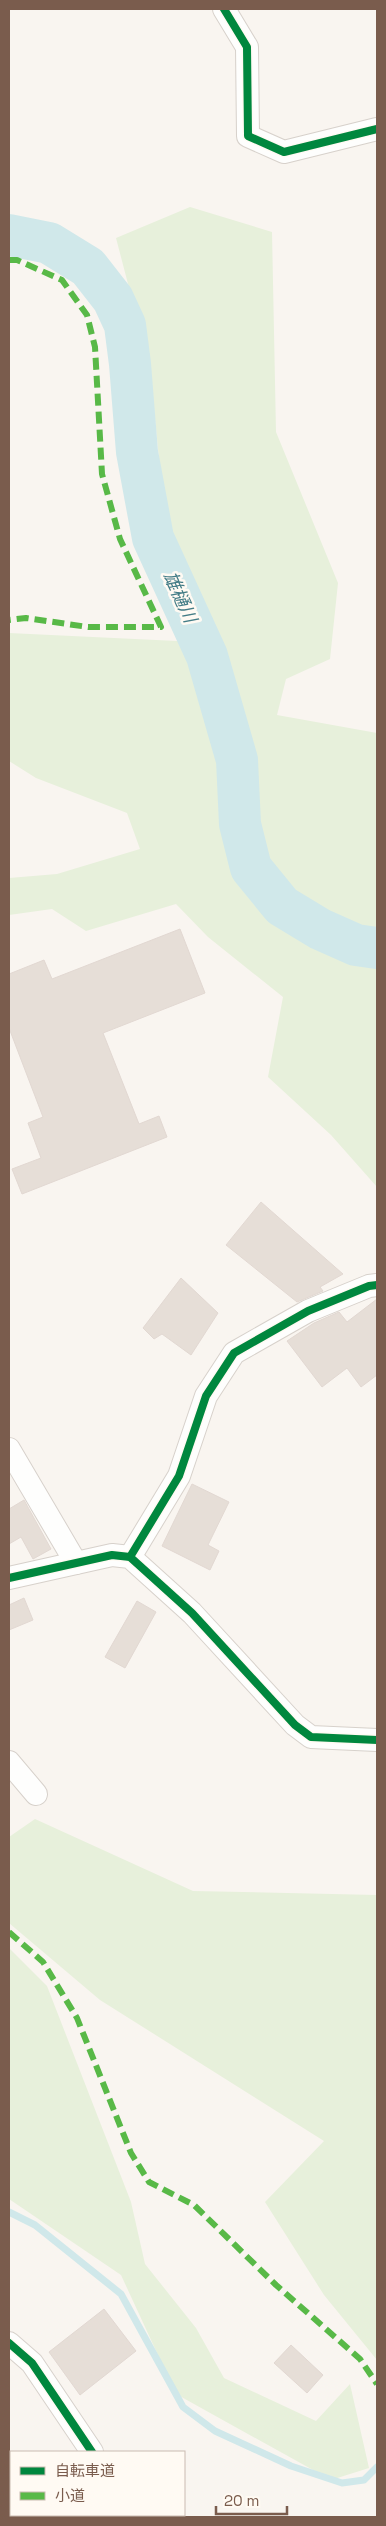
<svg xmlns="http://www.w3.org/2000/svg" width="386" height="2526" font-family="'Space Grotesk','Noto Sans JP',sans-serif">
	<rect width="100%" height="100%" fill="#f9f5f0"/>
	<!-- green -->
	<g fill="#e7f0db">
		<path d="M 190,207 L 272,232 L 276,432 L 338,583 L 330,659 L 286,679 L 277,715 L 377,733 L 377,1187 L 331,1135 L 268,1077 L 283,997 L 208,937 L 176,904 L 86,931 L 52,909 L 9,915 L 9,878 L 57,874 L 140,849 L 127,813 L 36,778 L 9,761 L 9,633 L 177,641 L 150,368 L 116,238 Z"/>
		<path d="M 35,1819 L 193,1891 L 377,1895 L 377,2360 L 324,2295 L 265,2202 L 324,2141 L 100,2000 L 9,1923 L 9,1837 Z"/>
		<path d="M 9,1948 L 47,1986 L 131,2202 L 145,2264 L 196,2328 L 224,2378 L 316,2421 L 350,2384 L 369,2468 L 331,2480 L 176,2394 L 121,2275 L 9,2199 Z"/>
	</g>
	<g fill="none" stroke-linecap="round" stroke-linejoin="round">
		<!-- stream -->
		<path stroke="#d0e8ea" stroke-width="7" d="M 9,2212 L 35,2225 L 121,2294 L 183,2407 L 215,2431 L 291,2466 L 342,2483 L 364,2480 L 377,2467"/>
		<!-- river -->
		<path stroke="#d0e8ea" stroke-width="42" d="M 9,235 L 49,243 L 88,267 L 113,299 L 125,325 L 130,364 L 137,452 L 153,538 L 207,656 L 237,760 L 240,824 L 251,868 L 282,906 L 320,929 L 356,945 L 377,948"/>
	</g>
	<!-- building -->
	<g fill="#e6ded7" stroke="#e2d8d2">
		<path d="M 180,929 L 205,993 L 103,1033 L 139,1124 L 159,1116 L 167,1137 L 22,1194 L 12,1169 L 41,1158 L 28,1123 L 43,1117 L 9,1028 L 9,974 L 44,960 L 52,979 Z"/>
		<path d="M 261,1202 L 343,1274 L 320,1287 L 323,1291 L 297,1302 L 226,1245 Z"/>
		<path d="M 181,1278 L 218,1313 L 191,1355 L 162,1334 L 154,1339 L 143,1328 Z"/>
		<path d="M 377,1299 L 377,1375 L 361,1387 L 347,1368 L 322,1387 L 287,1341 L 314,1323 L 339,1312 L 347,1322 Z"/>
		<path d="M 192,1484 L 229,1502 L 208,1545 L 219,1551 L 210,1570 L 162,1546 Z"/>
		<path d="M 24,1500 L 51,1549 L 33,1559 L 21,1537 L 9,1544 L 9,1509 Z"/>
		<path d="M 24,1598 L 33,1620 L 9,1630 L 9,1605 Z"/>
		<path d="M 137,1601 L 156,1612 L 125,1668 L 105,1657 Z"/>
		<path d="M 104,2309 L 136,2351 L 80,2395 L 49,2352 Z"/>
		<path d="M 291,2345 L 323,2375 L 307,2393 L 274,2363 Z"/>
	</g>
	<g fill="none" stroke-linecap="round" stroke-linejoin="round">
		<!-- street casing -->
		<g stroke="#d7d1cb" stroke-width="24">
			<g id="street">
				<path d="M 224,9 L 247,47 L 248,136 L 284,152 L 377,129"/>
				<path d="M 9,1449 L 76,1563"/>
				<path d="M 130,1557 L 179,1476 L 206,1396 L 234,1353 L 308,1311 L 369,1286 L 377,1285"/>
				<path d="M 9,1578 L 112,1555 L 130,1557 L 192,1613 L 295,1725 L 311,1737 L 377,1740"/>
				<path d="M 9,1762 L 36,1794"/>
				<path d="M 9,2343 L 32,2363 L 92,2452"/>
				<path d="M 139,2515 L 141,2517"/>
			</g>
		</g>
		<!-- street -->
		<use href="#street" stroke="#fefefd" stroke-width="22"/>
		<!-- quiet -->
		<g stroke="#58b947" stroke-width="6" stroke-dasharray="12 6" stroke-linecap="butt">
			<path d="M 9,260 L 17,260 L 62,280 L 87,315 L 95,347 L 102,474 L 120,539 L 161,627 L 88,627 L 26,618 L 9,620"/>
			<path d="M 9,1932 L 43,1962 L 77,2018 L 131,2153 L 149,2182 L 194,2205 L 276,2285 L 360,2359 L 377,2384"/>
		</g>
		<!-- cycleway casing -->
		<g stroke="#fffaf3" stroke-width="11">
			<g id="cycleway">
				<path d="M 224,9 L 247,47 L 248,136 L 284,152 L 377,129"/>
				<path d="M 130,1557 L 179,1476 L 206,1396 L 234,1353 L 308,1311 L 369,1286 L 377,1285"/>
				<path d="M 9,1578 L 112,1555 L 130,1557 L 192,1613 L 295,1725 L 311,1737 L 377,1740"/>
				<path d="M 9,2343 L 32,2363 L 92,2452"/>
			</g>
		</g>
		<!-- cycleway -->
		<use href="#cycleway" stroke="#00873e" stroke-width="8"/>
	</g>
	<g text-anchor="middle" stroke-width="5" stroke-linejoin="round" paint-order="stroke">
		<!-- water labels -->
		<g font-size="18" font-style="italic" fill="#437c86" stroke="#fffaf3">
			<text transform="translate(180 597) rotate(65)" y="6">雄樋川</text>
		</g>
	</g>
	<!-- border -->
	<rect width="386" height="2526" fill="none" stroke="#7a5c4d" stroke-width="20"/>
	<!-- legend -->
	<rect x="10" y="2451" width="175" height="65" fill="#fffaf3" stroke="#cabbb1"/>
	<rect x="20" y="2467" width="25" height="8" fill="#00873e" stroke="#cabbb1"/>
	<text x="55" y="2476" font-size="15" fill="#7a5c4d">自転車道</text>
	<rect x="20" y="2492" width="25" height="8" fill="#58b947" stroke="#cabbb1"/>
	<text x="55" y="2501" font-size="15" fill="#7a5c4d">小道</text>
	<!-- scale -->
	<path d="M216 2506v8h71v-8" fill="none" stroke="#7a5c4d" stroke-width="2.5"/>
	<text x="224" y="2506" font-size="15" fill="#7a5c4d" stroke="#fffaf3" stroke-width="4" paint-order="stroke">20 m</text>
</svg>
